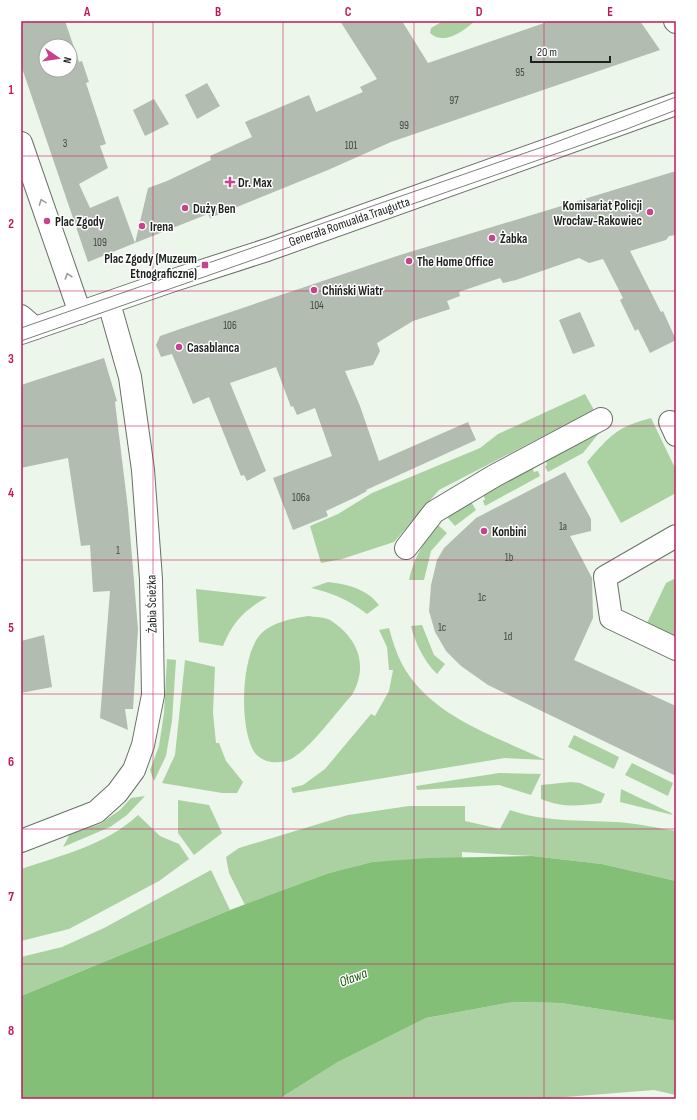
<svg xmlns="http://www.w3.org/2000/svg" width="697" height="1120" font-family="'Sofia Sans Condensed',sans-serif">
	<rect width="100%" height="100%" fill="#ecf6ea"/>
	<!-- green -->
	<g fill="#abd1a3">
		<path d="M 443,21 L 473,21 L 474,22 C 463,31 444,46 430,33 L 431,28 Z"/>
		<path d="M 585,394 L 594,410 L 439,490 L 394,542 L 342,559 L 321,563 L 310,526 L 338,514 L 372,493 L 480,448 L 498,434 Z"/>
		<path d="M 651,418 L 676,470 L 676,493 L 621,523 L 587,462 C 610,436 616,427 651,418 Z"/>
		<path d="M 597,430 L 599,433 L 583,453 L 548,472 L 545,467 L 547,464 L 545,459 Z"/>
		<path d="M 532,467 L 534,472 L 538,471 L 540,476 L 485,506 L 483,501 L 485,499 L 482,493 Z"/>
		<path d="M 470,500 L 476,510 L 455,526 L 446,516 Z"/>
		<path d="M 437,524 L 447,533 L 431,551 L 424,580 L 409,580 C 414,557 424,542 437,524 Z"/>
		<path d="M 676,578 L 676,637 L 647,623 L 666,583 Z"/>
		<path d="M 328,582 C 347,584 367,589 379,605 L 367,614 C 347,599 335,594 311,588 Z"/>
		<path d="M 196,589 L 267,597 C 245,610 233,621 223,646 L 199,642 Z"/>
		<path d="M 308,616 C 315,617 324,617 330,620 C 358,638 369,665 352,695 C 336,712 308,752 289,760 C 276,765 258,762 252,748 C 240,723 241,659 259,636 C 269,623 293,618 308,616 Z"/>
		<path d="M 422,625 L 434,655 L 445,664 L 437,674 C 424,661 415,643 411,626 Z"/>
		<path d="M 389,628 C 393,643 398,658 406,671 C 437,719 496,736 545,760 L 505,758 L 293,793 L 291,788 L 303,785 L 325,769 L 371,714 L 375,716 L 389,691 L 393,670 L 389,670 L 387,647 L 379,630 Z"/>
		<path d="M 167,659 L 176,660 L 172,721 L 166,756 L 154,781 L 150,770 L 159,746 L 164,713 Z"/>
		<path d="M 185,660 L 215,667 L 213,713 L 216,743 L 219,743 L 226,761 L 243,782 L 237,793 L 222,793 L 162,783 L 175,755 Z"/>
		<path d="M 574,735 L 619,757 L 614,769 L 568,747 Z"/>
		<path d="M 632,763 L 673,783 L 668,796 L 625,775 Z"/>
		<path d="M 499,773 L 541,774 L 531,795 L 499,785 L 417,790 L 416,786 Z"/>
		<path d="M 571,782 L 580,783 L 605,794 L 601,803 C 578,806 563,808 541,799 L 541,785 Z"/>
		<path d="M 621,789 L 671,813 L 673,815 L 620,802 Z"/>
		<path d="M 145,796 L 127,815 L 110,827 L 63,847 L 70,834 L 100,824 L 120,810 L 131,798 Z"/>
		<path d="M 178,800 L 209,805 L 222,833 L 194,855 L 178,833 Z"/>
		<path d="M 409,806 L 465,806 L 465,821 L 500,829 L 510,810 C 544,822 580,820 616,822 C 636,823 656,828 676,831 L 676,881 L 602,864 L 532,856 L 462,852 L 462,858 L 372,862 L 329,873 L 245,905 L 229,873 L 226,857 L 239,848 L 348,815 Z"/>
		<path d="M 138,815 L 160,836 L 179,844 L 189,859 L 159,881 L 69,929 L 21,941 L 21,869 C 62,855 106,845 138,815 Z"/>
		<path d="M 211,870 L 230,910 L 21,996 L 21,957 L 62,947 L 104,928 Z"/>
		<path d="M 513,1002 L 561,1003 L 676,1021 L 676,1095 L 654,1090 L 541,1099 L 279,1099 L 338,1062 L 426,1018 Z"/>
	</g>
	<!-- water -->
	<path fill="#83bf76" d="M 532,856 L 602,864 L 676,881 L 676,1021 L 561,1003 L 513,1002 L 426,1018 L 338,1062 L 279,1099 L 21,1099 L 21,996 L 230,910 L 329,873 L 372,862 L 429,858 Z"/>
	<!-- building -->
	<g fill="#b3bcb1" fill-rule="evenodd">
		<path d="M 21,21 L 65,21 L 79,62 L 82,61 L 89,82 L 86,83 L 106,144 L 100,146 L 108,168 L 79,184 L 90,208 L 118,196 L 135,243 L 88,262 L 23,71 L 21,62 ZM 46,46 L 70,46 L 70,70 L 46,70 Z"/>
		<path d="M 340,21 L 402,21 L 428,63 L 550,21 L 640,21 L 660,50 L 391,142 L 328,170 L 210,218 L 208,214 L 135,243 L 148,188 L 167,181 L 211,160 L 210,156 L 252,137 L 245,122 L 309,95 L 316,112 L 363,92 L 360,87 L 377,79 Z"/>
		<path d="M 207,83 L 220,106 L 197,119 L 185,95 Z"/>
		<path d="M 154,99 L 169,124 L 145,136 L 133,110 Z"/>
		<path d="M 676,171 L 676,235 L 669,236 L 666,240 L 630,251 L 661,312 L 663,311 L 676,340 L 650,353 L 638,329 L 635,331 L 620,300 L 623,298 L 603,259 L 589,263 L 579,258 L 516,280 L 503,283 L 500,278 L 459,292 L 460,296 L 447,301 L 450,309 L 413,321 L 377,343 L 380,351 L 373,365 L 345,371 L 360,406 L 379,461 L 468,422 L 476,440 L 366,490 L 367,491 L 356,497 L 326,511 L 328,516 L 293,530 L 273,478 L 332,456 L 315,408 L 297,415 L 293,406 L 291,407 L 276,367 L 230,383 L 266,471 L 247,481 L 244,475 L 241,476 L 209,397 L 193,404 L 172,354 L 161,357 L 156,345 L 160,336 L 183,328 L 400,255 Z"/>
		<path d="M 580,312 L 595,346 L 573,354 L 559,320 Z"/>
		<path d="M 104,358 L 117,401 L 115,402 L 128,509 L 138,629 L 133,709 L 125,709 L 128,730 L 100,718 L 110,591 L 93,592 L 90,545 L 81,546 L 68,458 L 21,468 L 21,385 Z"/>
		<path d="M 565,472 L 591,519 L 591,531 L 570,536 L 592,578 L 593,618 L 574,660 L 676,706 L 676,776 L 488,685 L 461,666 L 446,651 L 435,632 L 429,611 L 431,585 L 437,560 L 444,548 L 476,518 Z"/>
		<path d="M 44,635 L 52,687 L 21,693 L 21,641 Z"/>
	</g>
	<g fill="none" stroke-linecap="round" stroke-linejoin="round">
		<!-- minor casing -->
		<g stroke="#697167" stroke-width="24">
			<g id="minor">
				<path d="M 675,21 L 676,22"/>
				<path d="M 21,143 L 80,313"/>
				<path d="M 21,316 L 35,328"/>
				<path d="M 670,422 L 676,435"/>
				<path d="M 676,536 L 605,577 L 611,618 L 676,649"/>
				<path d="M 406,548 L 434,512 L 494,476 L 601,419"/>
				<path d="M 21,841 L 96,812 L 117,793 L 134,770 L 143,745 L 153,695 L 151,579 L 143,470 L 130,377 L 109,303"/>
			</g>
		</g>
		<!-- secondary casing -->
		<g stroke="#697167" stroke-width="24">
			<path id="secondary" d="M 21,333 L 168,282 L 267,250 L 676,104"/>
		</g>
		<!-- minor -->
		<use href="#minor" stroke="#fff" stroke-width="22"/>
		<!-- secondary -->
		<use href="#secondary" stroke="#fff" stroke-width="22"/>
		<!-- tram -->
		<g stroke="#7a8179" stroke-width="1">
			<path d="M 21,328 L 551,144 L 676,97"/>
			<path d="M 21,341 L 627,129 L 676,110"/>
		</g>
	</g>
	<!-- one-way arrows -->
	<defs><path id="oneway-chevron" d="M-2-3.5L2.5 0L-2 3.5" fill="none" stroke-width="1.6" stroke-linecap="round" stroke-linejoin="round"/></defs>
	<g stroke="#9a9c9a">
		<use href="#oneway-chevron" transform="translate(42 202) rotate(-110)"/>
		<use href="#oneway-chevron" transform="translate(68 276) rotate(-108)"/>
	</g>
	<!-- grid -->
	<path fill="none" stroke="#c2185b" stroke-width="1" stroke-opacity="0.55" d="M 153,21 L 153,1099M 283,21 L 283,1099M 414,21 L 414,1099M 544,21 L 544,1099M 21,156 L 676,156M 21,291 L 676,291M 21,426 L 676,426M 21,560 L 676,560M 21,694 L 676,694M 21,829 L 676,829M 21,964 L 676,964"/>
	<!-- markers -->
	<g fill="#c6448b" stroke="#fff" stroke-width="1.5">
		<path d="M228 176h4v4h4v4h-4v4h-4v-4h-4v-4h4z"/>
		<circle cx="185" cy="208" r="4"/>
		<circle cx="650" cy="212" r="4"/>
		<circle cx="47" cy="221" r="4"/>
		<circle cx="142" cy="226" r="4"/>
		<circle cx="492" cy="238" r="4"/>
		<circle cx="409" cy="261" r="4"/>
		<rect x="201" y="261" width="8" height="8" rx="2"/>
		<circle cx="314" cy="290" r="4"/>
		<circle cx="179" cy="347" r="4"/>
		<circle cx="484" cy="531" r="4"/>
	</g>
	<g text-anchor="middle" stroke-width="3" stroke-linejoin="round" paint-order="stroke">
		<!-- number labels -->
		<g font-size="11" fill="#434843">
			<text x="520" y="76">95</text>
			<text x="454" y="104">97</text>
			<text x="404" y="129">99</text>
			<text x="65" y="147">3</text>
			<text x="351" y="149">101</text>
			<text x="100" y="246">109</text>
			<text x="317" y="309">104</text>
			<text x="230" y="329">106</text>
			<text x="301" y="501">106a</text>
			<text x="563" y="530">1a</text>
			<text x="118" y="554">1</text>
			<text x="509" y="561">1b</text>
			<text x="482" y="601">1c</text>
			<text x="442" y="631">1c</text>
			<text x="508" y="640">1d</text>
		</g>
		<!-- poi labels -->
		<g font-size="13" font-weight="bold" fill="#1e221e" stroke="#fff" text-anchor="start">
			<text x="238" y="187">Dr. Max</text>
			<text x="642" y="210" text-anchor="end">Komisariat Policji<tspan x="642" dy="15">Wrocław-Rakowiec</tspan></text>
			<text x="193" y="213">Duży Ben</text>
			<text x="55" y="226">Plac Zgody</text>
			<text x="150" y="231">Irena</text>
			<text x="500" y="243">Żabka</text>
			<text x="197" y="263" text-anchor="end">Plac Zgody (Muzeum<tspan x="197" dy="15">Etnograficzne)</tspan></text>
			<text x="417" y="266">The Home Office</text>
			<text x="322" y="295">Chiński Wiatr</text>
			<text x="187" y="352">Casablanca</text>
			<text x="492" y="536">Konbini</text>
		</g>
		<!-- street labels -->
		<g font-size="13" fill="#1e221e" stroke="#fff">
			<text transform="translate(349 221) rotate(-19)" y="5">Generała Romualda Traugutta</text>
			<text transform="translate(151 604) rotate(-91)" y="5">Żabia Ścieżka</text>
		</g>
		<!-- water labels -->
		<g font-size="14" font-style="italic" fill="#1d560d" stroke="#fff">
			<text transform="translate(353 977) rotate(-21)" y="5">Oława</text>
		</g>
	</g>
	<!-- border -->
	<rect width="697" height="1120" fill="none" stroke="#ffffff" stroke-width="44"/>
	<!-- north arrow -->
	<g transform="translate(58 58) rotate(103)"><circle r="19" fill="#ffffff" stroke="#a5a7a5"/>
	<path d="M0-3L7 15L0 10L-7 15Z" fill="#c6448b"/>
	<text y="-6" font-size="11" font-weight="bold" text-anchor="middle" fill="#1e221e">N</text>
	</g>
	<!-- scale -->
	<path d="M531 56v6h79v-6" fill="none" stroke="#1e221e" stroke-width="2"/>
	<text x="537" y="56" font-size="12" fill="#1e221e" stroke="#ffffff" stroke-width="3" paint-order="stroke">20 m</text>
	<rect x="22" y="22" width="653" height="1076" fill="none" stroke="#c2185b" stroke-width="1.5"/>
	<g font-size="13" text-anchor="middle" font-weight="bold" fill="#c2185b">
		<text x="87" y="16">A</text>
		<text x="218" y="16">B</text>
		<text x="348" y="16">C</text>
		<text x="479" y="16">D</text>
		<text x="610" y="16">E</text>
		<text x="11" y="94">1</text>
		<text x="11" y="228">2</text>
		<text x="11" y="363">3</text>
		<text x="11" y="497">4</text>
		<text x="11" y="632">5</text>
		<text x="11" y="766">6</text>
		<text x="11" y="901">7</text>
		<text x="11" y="1035">8</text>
	</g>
</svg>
